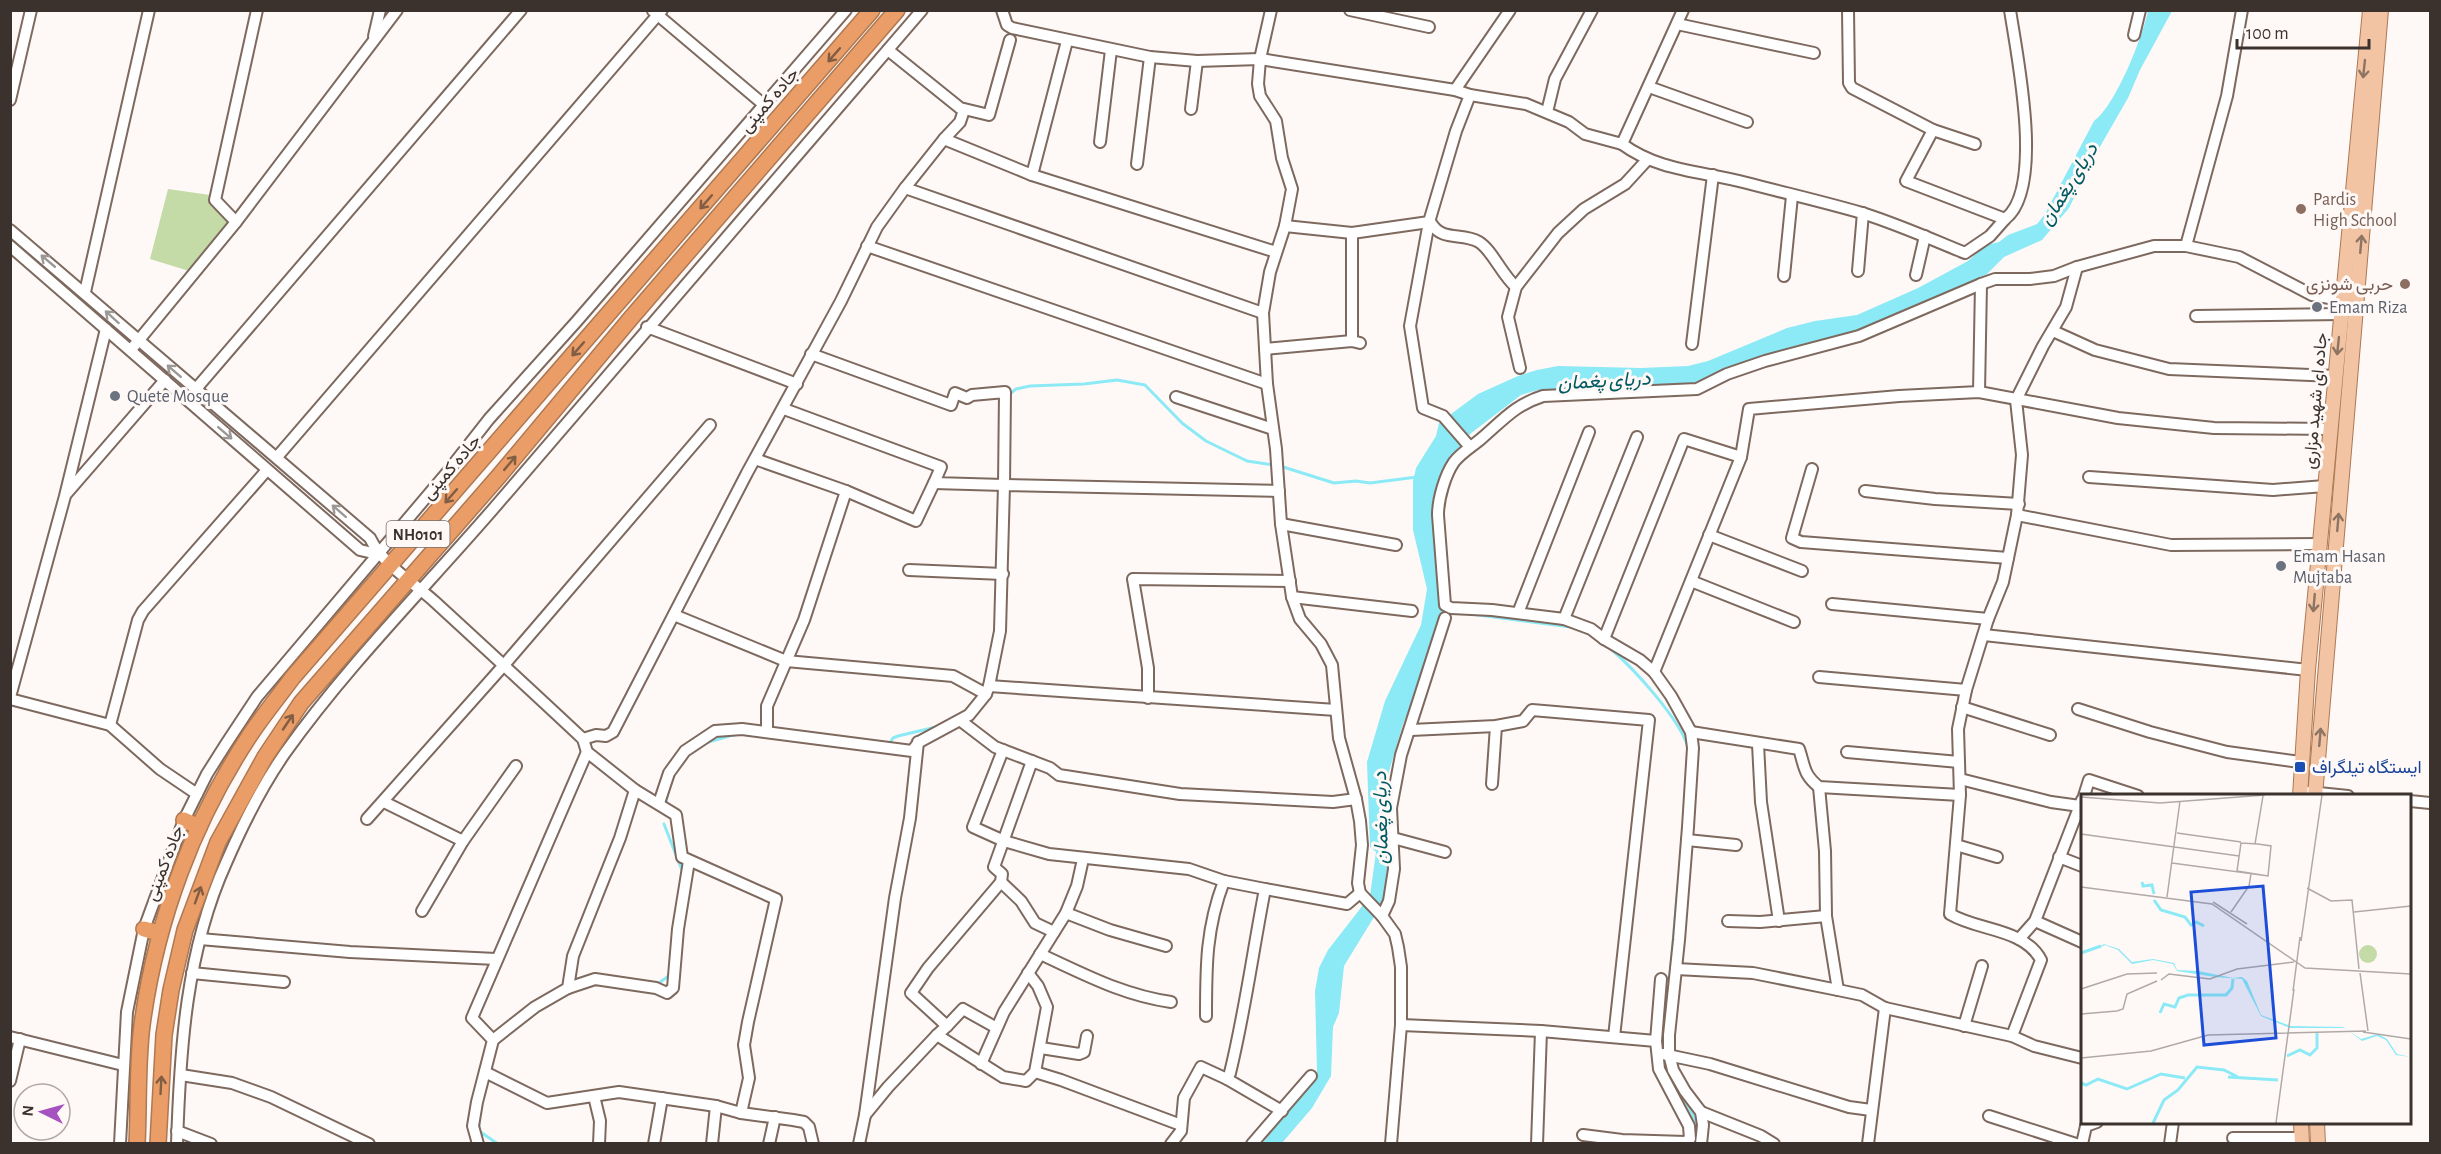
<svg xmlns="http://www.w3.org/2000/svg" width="2441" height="1154" font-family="'Alegreya Sans',Vazirmatn,sans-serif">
	<rect width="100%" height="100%" fill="#fef9f7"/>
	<!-- green -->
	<path fill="#c4dba7" d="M 168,189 L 210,195 L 232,221 L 189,271 L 150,259 Z"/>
	<!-- water -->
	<path fill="#8beaf5" d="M 2148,11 L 2172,11 L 2140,70 L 2128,98 L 2090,164 L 2069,208 L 2042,240 L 2004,257 L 1987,274 L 1977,279 L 1853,333 L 1706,379 L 1688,384 L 1643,387 L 1538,390 L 1521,395 L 1470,434 L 1452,458 L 1441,483 L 1442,616 L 1416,693 L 1403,724 L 1383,792 L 1381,808 L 1387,819 L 1390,868 L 1385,889 L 1382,904 L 1344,966 L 1339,1013 L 1333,1027 L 1331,1076 L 1312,1108 L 1282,1143 L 1262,1144 L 1317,1072 L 1315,991 L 1319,968 L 1328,950 L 1370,896 L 1376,852 L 1370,847 L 1367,762 L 1385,701 L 1421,625 L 1427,589 L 1413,530 L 1413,481 L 1416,468 L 1436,436 L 1439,423 L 1478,394 L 1518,376 L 1537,370 L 1558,366 L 1641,368 L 1688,366 L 1708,361 L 1787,328 L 1815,321 L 1857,315 L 1918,288 L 1968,261 L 1986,245 L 1999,242 L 2008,235 L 2037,224 L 2045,214 L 2094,121 C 2116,105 2142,38 2148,11 Z"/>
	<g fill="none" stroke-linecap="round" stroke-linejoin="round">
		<!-- stream -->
		<g stroke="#8beaf5" stroke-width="3">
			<path d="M 1011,393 L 1016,389 L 1030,386 L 1084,384 L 1117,380 L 1145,385 L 1182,423 L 1206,441 L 1247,461 L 1273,465"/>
			<path d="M 1280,466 L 1334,483 L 1356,481 L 1370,483 L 1417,477"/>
			<path d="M 1471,614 L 1571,627"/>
			<path d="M 1611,649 C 1634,669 1679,718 1688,747"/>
			<path d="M 996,681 L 997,670"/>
			<path d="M 705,743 L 736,734"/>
			<path d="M 888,746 L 893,738 L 898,736 L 936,727"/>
			<path d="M 666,803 L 669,787"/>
			<path d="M 664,824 L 683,873"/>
			<path d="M 656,985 L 670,975"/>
			<path d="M 1667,1010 L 1678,885"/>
			<path d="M 1684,1098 L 1698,1125 L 1694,1136"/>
			<path d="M 479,1120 L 479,1131 L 498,1144"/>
		</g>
		<!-- minor casing -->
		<g stroke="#7e695f" stroke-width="14">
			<g id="minor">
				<path d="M 1002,10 L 1007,25 L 1012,28 L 1150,57 L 1197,61 L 1260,59 L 1455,90 L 1470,95 L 1526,104 L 1569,122 L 1585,134 L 1622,144"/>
				<path d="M 1271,10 L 1260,59 L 1258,84 L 1260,96 L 1276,121 L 1282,158 L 1292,189 L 1285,226 L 1270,272 L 1263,313 L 1267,384 L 1276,449 L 1281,524 L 1292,597 L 1300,619 L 1321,644 L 1332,665 L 1339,738 L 1356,799 L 1360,821 L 1362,845 L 1358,883 L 1360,893 L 1382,916 L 1395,934 L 1398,947 L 1401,967 L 1401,1025 L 1391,1144"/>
				<path d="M 1350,10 L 1429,27"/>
				<path d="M 1683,10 L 1622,144 C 1660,172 1703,171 1747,183 C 1785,193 1824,202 1862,213 C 1897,224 1931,239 1965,253 L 1990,236 L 2005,219"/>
				<path d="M 1848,10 L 1849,83 L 1852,88 L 1933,130 L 1975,144"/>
				<path d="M 653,11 L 763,104"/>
				<path d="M 1677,24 L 1814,53"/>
				<path d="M 2134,35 L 2140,10"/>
				<path d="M 374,36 L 380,10"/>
				<path d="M 888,50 L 960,108 L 989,115 L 1010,40"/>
				<path d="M 1649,87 L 1747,122"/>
				<path d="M 1455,90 L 1510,10"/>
				<path d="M 10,100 L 31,10"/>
				<path d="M 1191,109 L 1197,61"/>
				<path d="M 1547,112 L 1555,79 L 1592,10"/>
				<path d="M 1933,130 L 1906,181 L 2005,219 C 2045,189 2017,56 2010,10"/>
				<path d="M 944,139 L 960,122 L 964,110"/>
				<path d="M 1100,142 L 1111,50"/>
				<path d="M 1137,164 L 1150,57"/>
				<path d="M 1032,175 L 1067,41"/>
				<path d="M 905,188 L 944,139 L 1032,175 L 1276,252"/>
				<path d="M 236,222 L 215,200 L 257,10"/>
				<path d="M 1429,222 L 1410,326 L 1423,408 L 1443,416 L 1470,447"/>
				<path d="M 1431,223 C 1442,242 1462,232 1479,242 C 1492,250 1502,275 1516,287"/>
				<path d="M 1285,226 L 1352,233 L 1429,222 L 1456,131 L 1470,95"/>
				<path d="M 10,230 L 370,538 C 383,565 413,582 435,602 C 484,647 534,693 583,739 L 587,752 L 635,790 L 676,815 L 682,857 L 776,899 L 748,1022 L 744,1045 L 749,1078 L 741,1113"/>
				<path d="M 10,246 L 360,550 L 377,554"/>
				<path d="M 867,246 L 1267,384"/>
				<path d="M 2186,246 L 2227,96 L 2242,10"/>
				<path d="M 1858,271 L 1863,213"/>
				<path d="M 1916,275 L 1925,236"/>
				<path d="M 1784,276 L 1792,196"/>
				<path d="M 85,292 L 149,10"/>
				<path d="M 2196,316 L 2341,314"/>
				<path d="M 647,327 L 797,384"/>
				<path d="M 2053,331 L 2095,350 L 2169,369 L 2335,376"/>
				<path d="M 1352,341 L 1352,233"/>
				<path d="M 1692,344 L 1713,175"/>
				<path d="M 134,346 L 236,222 L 397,10"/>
				<path d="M 1265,349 L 1352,341 L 1360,343"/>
				<path d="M 1520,368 L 1508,317 L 1516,287 L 1558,233 L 1584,209 L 1625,184 L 1647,160"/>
				<path d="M 195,390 L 521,10"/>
				<path d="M 1979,392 L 1981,284 L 1995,279 L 2030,279 L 2054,276 L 2077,267 L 2154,246 L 2186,246 L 2239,257 L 2312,295 L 2341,300"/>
				<path d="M 1176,397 L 1273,429"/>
				<path d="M 784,409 L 941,467 L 934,483 L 1004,485 L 1005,392 L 972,395 L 967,398 L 955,393 L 951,405 L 811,354"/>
				<path d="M 277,457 L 662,10"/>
				<path d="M 755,459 L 846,491 L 804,620 L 767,706 L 767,732"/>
				<path d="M 1812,469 L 1792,538 L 1801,542 L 2008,558"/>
				<path d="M 2089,477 L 2273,490 L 2325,486"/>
				<path d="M 846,491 L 916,521 L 934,483"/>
				<path d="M 1865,491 L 1935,499 L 2019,504"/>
				<path d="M 67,493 L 165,380"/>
				<path d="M 2017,515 L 2171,545 L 2320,544"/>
				<path d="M 1281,524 L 1396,545"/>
				<path d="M 1709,535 L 1802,571"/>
				<path d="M 909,570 L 1003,574"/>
				<path d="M 1691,581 L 1794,622"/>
				<path d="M 1292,597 L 1412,611"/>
				<path d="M 1832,604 L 1988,619"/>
				<path d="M 1518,613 L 1589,432"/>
				<path d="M 674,615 L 786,661 L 953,676 L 986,694"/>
				<path d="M 1564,619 L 1637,437"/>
				<path d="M 1984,635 L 2308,670"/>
				<path d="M 1604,639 L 1684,439 L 1741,457"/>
				<path d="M 1654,672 L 1741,457 L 1749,409 L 1899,396 L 1979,392 L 2118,418 L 2214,428 L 2330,429"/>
				<path d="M 1819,677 L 1966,690"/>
				<path d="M 989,686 L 1336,710"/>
				<path d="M 10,697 L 65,496 L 106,329"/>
				<path d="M 1148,698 L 1148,668 L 1133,579 L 1290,581"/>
				<path d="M 10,699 L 110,725 L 160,769 L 197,794"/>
				<path d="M 1962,707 L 2050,735"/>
				<path d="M 2078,709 L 2150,732 L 2227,752 L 2300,762"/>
				<path d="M 961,721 L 995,747 L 1050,768 L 1059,775 L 1180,794 L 1333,802 L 1356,799"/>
				<path d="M 110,725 L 138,620 L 143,611 L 267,470"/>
				<path d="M 1411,730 L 1496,726 L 1523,721 L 1532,710 L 1649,720 L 1614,1037"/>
				<path d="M 1691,732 L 1799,749 C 1805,767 1803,774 1819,787 L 1960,795"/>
				<path d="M 583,739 L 596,735 L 606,736 L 613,732 L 747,473 L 841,301 L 877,227 L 905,188 L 1263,313"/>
				<path d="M 1758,744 L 1761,802 L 1779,921"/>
				<path d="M 1003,750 L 973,827 L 1004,841 L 1049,854 L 1189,869 L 1224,881 L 1265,889 C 1253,950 1245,1012 1230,1073 L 1227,1079 L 1201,1067 L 1184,1098 L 1181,1131 L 1171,1144"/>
				<path d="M 1847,752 L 1959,762"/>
				<path d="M 1960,779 L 2051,802 L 2080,806"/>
				<path d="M 1492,784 L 1496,726"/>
				<path d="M 1819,787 L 1825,851 L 1826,916 L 1838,990"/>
				<path d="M 2309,792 L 2348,796"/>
				<path d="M 2084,796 L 2089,780 L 2138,796"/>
				<path d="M 2410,801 L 2430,803"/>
				<path d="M 384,802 L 463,841"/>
				<path d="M 659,803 L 669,773 L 685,751 L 715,731 L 742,729 L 912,751 L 919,742 L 969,715 L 986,694 L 989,686 L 1000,631 L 1004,485 L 1279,491"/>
				<path d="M 367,819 L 504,665 L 710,425"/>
				<path d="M 1393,838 L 1445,852"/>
				<path d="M 1687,840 L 1736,845"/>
				<path d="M 1956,845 L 1997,857"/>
				<path d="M 2059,857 L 2082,866"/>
				<path d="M 1001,882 L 1021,901 L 1035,923 L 1054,932"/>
				<path d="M 1265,889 L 1347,904 L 1360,893"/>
				<path d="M 422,911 L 463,841 L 516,766"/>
				<path d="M 1066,913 L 1110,930 L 1166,946"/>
				<path d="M 1382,916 L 1389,901 L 1394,869 L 1391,808 L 1401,755 L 1445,618"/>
				<path d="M 1728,921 L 1760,922 L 1826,916"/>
				<path d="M 2035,921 L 2082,942"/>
				<path d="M 200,939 L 350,952 L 496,959"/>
				<path d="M 2019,939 L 2035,921 L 2082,800"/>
				<path d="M 1040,954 C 1084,974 1122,995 1171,1002"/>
				<path d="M 1676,969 L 1753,973 L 1838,990 L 1862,995 L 1885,1008 L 2012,1036 L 2034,1046 L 2082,1058"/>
				<path d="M 192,973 L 284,982"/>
				<path d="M 568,988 L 595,979 L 656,988 L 667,993 L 673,988 L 678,929 L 689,861"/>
				<path d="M 1206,1016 C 1206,966 1206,928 1224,881"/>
				<path d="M 1401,1025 L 1541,1031 L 1656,1041"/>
				<path d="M 947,1026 L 963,1009 L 995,1027"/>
				<path d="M 1964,1026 L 1982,966"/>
				<path d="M 937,1035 L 947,1026 L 911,993 L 928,968 L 1001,882 L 1002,874 L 994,867 L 1032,761"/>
				<path d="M 2012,1036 L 2041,960 C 2024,928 1978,931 1950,914 L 1960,795 L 1958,729 L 1966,690 L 1988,619 L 2003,582 L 2017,515 L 2022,455 L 2016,400 L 2043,346 L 2066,307 L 2077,267"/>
				<path d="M 10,1037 L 123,1065"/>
				<path d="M 493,1040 L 535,1007 L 568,988 L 573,956 L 620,838 L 635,790"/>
				<path d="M 1041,1048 L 1079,1054 L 1084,1052 L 1087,1036"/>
				<path d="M 1663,1054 L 1710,1064 L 1849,1107 L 1871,1110"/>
				<path d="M 981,1064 L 1004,1012 L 1066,913 L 1077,886 L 1083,859"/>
				<path d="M 485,1072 L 547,1103 L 619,1092 L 716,1106 L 741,1113 L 793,1120 L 804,1122 L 809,1127 L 813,1144"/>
				<path d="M 1035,1072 L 1061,1080 L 1181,1125"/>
				<path d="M 181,1075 L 232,1083 L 271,1097 L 369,1144"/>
				<path d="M 1227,1079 L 1282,1111"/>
				<path d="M 10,1081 L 20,1039"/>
				<path d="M 594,1096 L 600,1121 L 599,1144"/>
				<path d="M 1701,1112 L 1761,1136 L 1774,1144"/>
				<path d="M 865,1115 L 888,1087 L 937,1035 L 1003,1077 L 1026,1081 L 1035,1072 L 1047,1007 L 1038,986 L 1028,973"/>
				<path d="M 1989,1116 L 2076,1144"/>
				<path d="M 177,1131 L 211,1144"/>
				<path d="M 1583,1135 L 1622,1140 L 1685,1142 L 1690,1139 L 1689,1126 L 1659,1069 L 1656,1041 L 1661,979"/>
				<path d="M 2233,1138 L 2302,1138"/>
				<path d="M 120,1144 L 127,1012 L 144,929 L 184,820 L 207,774 L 226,744 L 257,697 L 445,475 L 489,419 L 577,321 L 846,10"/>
				<path d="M 177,1144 C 180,1049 186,951 226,863 C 242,826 262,786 285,753 C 347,666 424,589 494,508 C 636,342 778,176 922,10"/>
				<path d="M 478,1144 L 473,1126 L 477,1102 L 493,1040 L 472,1018 L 587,752"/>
				<path d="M 654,1144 L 662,1098"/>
				<path d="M 712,1144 L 716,1106"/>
				<path d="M 769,1144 L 775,1117"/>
				<path d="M 859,1144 L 865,1115 L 895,898 L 910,818 L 918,742"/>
				<path d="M 1252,1144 L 1311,1076"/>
				<path d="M 1537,1144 L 1541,1031"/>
				<path d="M 1701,1144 L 1703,1125 L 1701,1112 L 1685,1091 L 1673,1070 L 1669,1054 L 1669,1035 L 1679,940 L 1688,827 L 1693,748 L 1691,732 L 1671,696 L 1654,672 L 1640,660 L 1604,639 L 1591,629 L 1564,619 L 1492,610 L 1451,608 L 1445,605 L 1438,515 C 1438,499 1445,475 1454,462 C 1462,452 1473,446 1482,438 C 1504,419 1515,405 1543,396 L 1697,389 L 1727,374 L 1765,361 L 1859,336 L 1981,284"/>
				<path d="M 1868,1144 L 1885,1008"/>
				<path d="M 2082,1144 L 2086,1126 L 2097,1122"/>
				<path d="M 2170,1144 L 2173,1122"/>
			</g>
		</g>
		<!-- major casing -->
		<g stroke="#ad7852" stroke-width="16">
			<g id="major">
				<path d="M 2300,796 L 2308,670 L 2370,10"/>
				<path d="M 2315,796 L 2381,10"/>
				<path d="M 2301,1122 L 2302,1144"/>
				<path d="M 2317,1122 L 2318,1144"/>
			</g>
		</g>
		<!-- highway casing -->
		<g stroke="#ad7852" stroke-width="18">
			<g id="highway">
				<path d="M 184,820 L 199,827"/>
				<path d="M 144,929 L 159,933"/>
				<path d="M 137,1144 C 139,1104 137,1064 142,1025 C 156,921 193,820 252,732 C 265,713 279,696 293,677 L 872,10"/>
				<path d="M 158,1144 L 164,1035 L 171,990 L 185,930 L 218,842 L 265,757 L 301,703 L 499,476 L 631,318 L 897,10"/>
			</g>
		</g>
		<!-- minor -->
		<use href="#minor" stroke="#fff" stroke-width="10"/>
		<!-- major -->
		<use href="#major" stroke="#f2c4a3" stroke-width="14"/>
		<!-- highway -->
		<use href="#highway" stroke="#ea9d66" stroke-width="15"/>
	</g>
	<!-- one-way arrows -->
	<defs><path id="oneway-shaft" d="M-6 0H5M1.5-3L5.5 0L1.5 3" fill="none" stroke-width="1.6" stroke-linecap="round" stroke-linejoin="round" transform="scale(1.5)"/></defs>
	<g stroke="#815d44">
		<use href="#oneway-shaft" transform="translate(834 55) rotate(131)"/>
		<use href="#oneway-shaft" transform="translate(706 202) rotate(131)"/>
		<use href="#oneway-shaft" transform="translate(578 349) rotate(131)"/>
		<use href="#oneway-shaft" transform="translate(510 463) rotate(-50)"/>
		<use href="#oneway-shaft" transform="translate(451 496) rotate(131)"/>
		<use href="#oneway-shaft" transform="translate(288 722) rotate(-56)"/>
		<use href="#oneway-shaft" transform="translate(198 895) rotate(-70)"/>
		<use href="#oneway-shaft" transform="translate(161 1085) rotate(-87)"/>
	</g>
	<g stroke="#8d7463">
		<use href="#oneway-shaft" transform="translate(2364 69) rotate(96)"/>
		<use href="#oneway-shaft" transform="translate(2361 244) rotate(-85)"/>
		<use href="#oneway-shaft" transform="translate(2338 346) rotate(96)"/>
		<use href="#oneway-shaft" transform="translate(2338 522) rotate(-85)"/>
		<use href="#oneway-shaft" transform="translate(2314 603) rotate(95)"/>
		<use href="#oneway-shaft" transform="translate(2320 737) rotate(-85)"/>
	</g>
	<g stroke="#9d9896">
		<use href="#oneway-shaft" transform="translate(48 261) rotate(-140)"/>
		<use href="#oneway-shaft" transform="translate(112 317) rotate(-138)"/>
		<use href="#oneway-shaft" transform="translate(174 371) rotate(-139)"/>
		<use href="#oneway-shaft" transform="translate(225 433) rotate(41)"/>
		<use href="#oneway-shaft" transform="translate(339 511) rotate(-139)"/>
	</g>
	<!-- markers -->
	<g fill="#8d6e63" stroke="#fef9f7" stroke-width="2">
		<circle cx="2301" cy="209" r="6"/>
		<circle cx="2405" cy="284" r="6"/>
	</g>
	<g fill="#6b7280" stroke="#fef9f7" stroke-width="2">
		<circle cx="2317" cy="307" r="6"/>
		<circle cx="115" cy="396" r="6"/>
		<circle cx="2281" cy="566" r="6"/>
	</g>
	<rect fill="#1a4fb4" stroke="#fef9f7" stroke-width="2" x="2294" y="761" width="12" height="12" rx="3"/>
	<g text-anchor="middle" stroke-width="6" stroke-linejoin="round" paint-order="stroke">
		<!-- shield labels -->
		<rect fill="#fef9f7" stroke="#766e6a" stroke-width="1.5" x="386.5" y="521" width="63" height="26" rx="4.5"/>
		<g font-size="16" font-weight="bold" fill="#3b322e">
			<text x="418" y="540">NH0101</text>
		</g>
		<!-- street labels -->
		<g font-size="18" fill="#3b322e" stroke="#fef9f7">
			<text transform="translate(769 100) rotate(-49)" y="6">جاده کمپنی</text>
			<text transform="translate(2315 401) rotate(-85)" y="6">جاده ای شهید مزاری</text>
			<text transform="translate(451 467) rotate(-49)" y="6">جاده کمپنی</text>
			<text transform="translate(164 863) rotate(-69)" y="6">جاده کمپنی</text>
		</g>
		<!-- education labels -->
		<g font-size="18" fill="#785e54" stroke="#fef9f7" text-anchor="start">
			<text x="2313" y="205">Pardis<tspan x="2313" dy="21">High School</tspan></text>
			<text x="2393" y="290" text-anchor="end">حربی شونزی</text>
		</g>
		<!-- worship labels -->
		<g font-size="18" fill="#5b616d" stroke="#fef9f7" text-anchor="start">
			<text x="2329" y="313">Emam Riza</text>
			<text x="127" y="402">Quete Mosque</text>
			<text x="2293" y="562">Emam Hasan<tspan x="2293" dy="21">Mujtaba</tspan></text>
		</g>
		<!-- transit labels -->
		<g font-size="18" fill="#164399" stroke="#fef9f7" text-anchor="start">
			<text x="2312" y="773">ایستگاه تیلگراف</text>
		</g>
		<!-- water labels -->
		<g font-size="20" font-style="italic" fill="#005a62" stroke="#fef9f7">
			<text transform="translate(2068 184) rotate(-58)" y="7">دریای پغمان</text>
			<text transform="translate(1604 380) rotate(-3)" y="7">دریای پغمان</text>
			<text transform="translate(1380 818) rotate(-91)" y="7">دریای پغمان</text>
		</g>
	</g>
	<!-- overview -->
	<g transform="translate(2081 794)">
		<rect width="330" height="330" fill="#fef9f7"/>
		<path d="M278 160a9 9 0 1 1 18 0a9 9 0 1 1-18 0Z" fill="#c4dba7"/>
		<path d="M 23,150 L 38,155 L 51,168 L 72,165 L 93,169 L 96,176 L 117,177 L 152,184 L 161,183 L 166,187 L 180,221 L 210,232 L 262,233 L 280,245 L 297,240 L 306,245 L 316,260 L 330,263 L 315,261 L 305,246 L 296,242 L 281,247 L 264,234 L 209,234 L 180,222 L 161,185 L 134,183 L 96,177 L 92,170 L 72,166 L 51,170 L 37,156 L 24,151 L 15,155 Z" fill="#8beaf5"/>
		<path fill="none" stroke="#8beaf5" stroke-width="3" d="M 61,88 L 62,92 L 71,91 L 73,100M 73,106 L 80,116 L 104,123 L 110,131 L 115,128 L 123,132M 0,159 L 20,152M 79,219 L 83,210 L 94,213 L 98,204 L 107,201 L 145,201 L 151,194 L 152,185M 206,262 L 219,256 L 229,261 L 236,254 L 236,239M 147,283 L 197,286M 0,289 L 5,291 L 17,285 L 46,295 L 80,280 L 104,284M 72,329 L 83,306 L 97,296 L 116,273 L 143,276 L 157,283"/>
		<path fill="none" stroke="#b0a9a7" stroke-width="1.5" d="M 0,3 L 79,9 L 184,1M 96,39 L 160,48M 0,40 L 158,62M 174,50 L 182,2M 91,69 L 187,82 L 190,52 L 177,50 L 160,49 L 156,77 L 187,82M 0,93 L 131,110 L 224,174 L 330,180M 226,94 L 250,107 L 271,106 L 278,175M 86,103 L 99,7M 132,108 L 166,130M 150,118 L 168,92 L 170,80M 273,118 L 330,112M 220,147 L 241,1M 279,179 L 287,237M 80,186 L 88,180 L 129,185 L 156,175 L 213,168M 0,195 L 46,180 L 76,179M 212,197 L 219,143M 0,220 L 36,217 L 42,215 L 46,200 L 76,187M 282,238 L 330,245M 0,264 L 70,257 L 127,241 L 285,237M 195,329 L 213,195"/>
		<path fill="#1d4ed8" fill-opacity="0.15" stroke="#1d4ed8" stroke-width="3" d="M 182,92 L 195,244 L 123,251 L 110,98 Z"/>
		<rect width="330" height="330" fill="none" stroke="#3b322e" stroke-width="3"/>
	</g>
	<!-- border -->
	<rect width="2441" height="1154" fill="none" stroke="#3b322e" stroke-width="24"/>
	<!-- north arrow -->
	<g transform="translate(42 1112) rotate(275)"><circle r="28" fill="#fef9f7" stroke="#b0a9a7" stroke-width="1.5"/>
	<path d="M0-4.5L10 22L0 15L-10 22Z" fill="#a651c0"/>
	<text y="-9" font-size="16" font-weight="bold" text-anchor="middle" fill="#3b322e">N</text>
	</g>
	<!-- scale -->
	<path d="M2237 39v9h132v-9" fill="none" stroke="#3b322e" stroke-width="3"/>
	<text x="2246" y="39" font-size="18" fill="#3b322e" stroke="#fef9f7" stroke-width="4.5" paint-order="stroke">100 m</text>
</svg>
